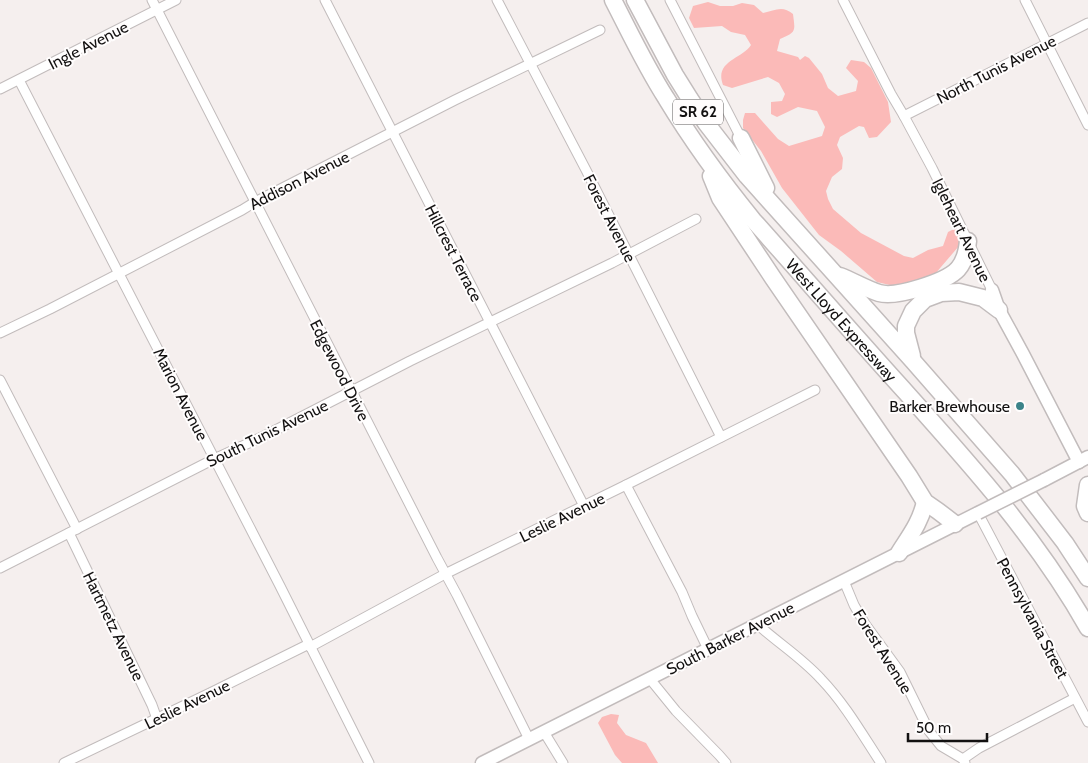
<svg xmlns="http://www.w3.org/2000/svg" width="1088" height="763" font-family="Cabin,sans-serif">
	<rect width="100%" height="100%" fill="#f5efee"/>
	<!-- green -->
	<g fill="#fbbab8">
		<path d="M 708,2 L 720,6 L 733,6 L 742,3 L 754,5 L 763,13 C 775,10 783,5 793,14 C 795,31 797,32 780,39 L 777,51 L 798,57 L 800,60 L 805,56 L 809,58 L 822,74 L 828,88 L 838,96 L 856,91 L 858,81 L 846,68 L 851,60 L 864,62 L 871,68 L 888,102 L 891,122 L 877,137 L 869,138 L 864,127 L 859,126 L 840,137 L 837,145 L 843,158 L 842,169 L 832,177 L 826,191 L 828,199 L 833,209 L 861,233 L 904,256 L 913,258 L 928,250 L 943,246 L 948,232 L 952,230 L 957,229 L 962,236 L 959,246 L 935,274 L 898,287 L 877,282 L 841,251 L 819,235 L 782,188 L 761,151 L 743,128 L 743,120 L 745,113 L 755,113 L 778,139 L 789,146 L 822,136 L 825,127 L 817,111 L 798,107 L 777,117 L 771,114 L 771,102 L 782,101 L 785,94 L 779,83 L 768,77 L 732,88 L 723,85 C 714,61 742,59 751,45 L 745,35 L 731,32 L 722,26 L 694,28 L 689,18 L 693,6 Z"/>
		<path d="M 611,714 L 619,715 L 617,723 L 626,735 L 646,743 L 658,763 L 622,763 L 615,755 L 598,723 L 602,717 Z"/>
	</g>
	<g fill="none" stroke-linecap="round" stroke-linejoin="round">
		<!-- street casing -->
		<g stroke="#c2bcbc" stroke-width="11">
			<g id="street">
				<path d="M 152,0 L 437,558 L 457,595 L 529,739"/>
				<path d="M 325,0 L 584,506"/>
				<path d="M 497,0 L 586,170 L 721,437"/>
				<path d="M 670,0 L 741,138"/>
				<path d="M 843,0 L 891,94 L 904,116 L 932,168 L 992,290"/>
				<path d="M 1025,0 L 1088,125"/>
				<path d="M 19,80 L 279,584 L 369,763"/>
				<path d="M 0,89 L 176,0"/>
				<path d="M 904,116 L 1088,23"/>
				<path d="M 0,333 L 50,309 L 242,210 L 255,202 L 455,100 L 600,30"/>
				<path d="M 0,380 L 77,529"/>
				<path d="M 626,485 L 682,592 L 692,616 L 708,649"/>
				<path d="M 978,513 L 1088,722"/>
				<path d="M 69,533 L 152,705 L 157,719"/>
				<path d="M 0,568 L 214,459 L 264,436 L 410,361 L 612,263 L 696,219"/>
				<path d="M 844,581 L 854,605 L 865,624 L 900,672 L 929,731 L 941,746 L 963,759 L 965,763"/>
				<path d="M 757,624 C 778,643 802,658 821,679 C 845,704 862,734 881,763"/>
				<path d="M 310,647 L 445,574 L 626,485 L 815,390"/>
				<path d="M 650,679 L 676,711 L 719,755 L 726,763"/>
				<path d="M 544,732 L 563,763"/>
				<path d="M 963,759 L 979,748 L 1075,698"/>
				<path d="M 64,763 L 210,693 L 309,644"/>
			</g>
		</g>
		<!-- secondary casing -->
		<g stroke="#c2bcbc" stroke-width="15">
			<g id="secondary">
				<path d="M 992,290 L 999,310 L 1023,354 L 1079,462"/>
				<path d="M 1044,480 L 1088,457"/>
				<path d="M 482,763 L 978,513"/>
			</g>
		</g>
		<!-- highway casing -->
		<g stroke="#c2bcbc" stroke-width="19">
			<g id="highway">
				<path id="s1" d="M 613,0 C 630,33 646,67 666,98 C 692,141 722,182 753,220 C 803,276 852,333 902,388 C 971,465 1037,538 1088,628"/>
				<path d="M 635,0 L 675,75 L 690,99 L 706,123 L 747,176 L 913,361 L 1012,474 L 1065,543 L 1088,578"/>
				<path d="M 741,138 L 766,188"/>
				<path d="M 711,176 L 720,198 L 773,278 L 909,476 L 925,502 L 938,511 L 955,524"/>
				<path d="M 840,276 C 853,281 866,289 879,293 C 896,298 946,282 958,269 C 965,261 967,251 968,241"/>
				<path d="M 912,356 L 906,333 L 906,326 L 913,311 L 925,299 L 941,293 L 959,292 L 983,298 L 999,310"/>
				<path d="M 1088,485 L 1085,506 L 1088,513"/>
				<path d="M 899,553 C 911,534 920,523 925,502"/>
			</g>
		</g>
		<!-- street -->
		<use href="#street" stroke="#fff" stroke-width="9"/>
		<!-- secondary -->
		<use href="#secondary" stroke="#fff" stroke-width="12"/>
		<!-- highway -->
		<use href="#highway" stroke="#fff" stroke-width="16"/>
		<!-- secondary-bridge casing -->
		<g stroke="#c2bcbc" stroke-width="15" stroke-linecap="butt">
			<path id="secondary-bridge" d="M 978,513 L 1044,480"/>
		</g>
		<!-- secondary-bridge -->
		<use href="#secondary-bridge" stroke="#fff" stroke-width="12"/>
	</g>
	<!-- markers -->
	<circle fill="#3b8389" stroke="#fffdfd" stroke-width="2" cx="1020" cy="406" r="5"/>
	<g text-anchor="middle" stroke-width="4" stroke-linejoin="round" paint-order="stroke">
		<!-- shield labels -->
		<rect fill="#fffdfd" stroke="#5a5858" stroke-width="1" x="673" y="99.5" width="50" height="25" rx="4"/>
		<g font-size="15" font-weight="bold" fill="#131111">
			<text x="698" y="117">SR 62</text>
		</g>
		<!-- street labels -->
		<g font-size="16" fill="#131111" stroke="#fffdfd">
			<text transform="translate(88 45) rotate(-27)" y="6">Ingle Avenue</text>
			<text transform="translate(996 69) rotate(-27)" y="6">North Tunis Avenue</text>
			<text transform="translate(299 180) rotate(-27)" y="6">Addison Avenue</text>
			<text transform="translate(610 218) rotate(63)" y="6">Forest Avenue</text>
			<text transform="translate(962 230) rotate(64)" y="6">Igleheart Avenue</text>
			<text transform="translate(454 253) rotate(63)" y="6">Hillcrest Terrace</text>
			<text dy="6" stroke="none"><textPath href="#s1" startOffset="395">West Lloyd Expressway</textPath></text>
			<text transform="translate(340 370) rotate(63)" y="6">Edgewood Drive</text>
			<text transform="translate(181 394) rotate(63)" y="6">Marion Avenue</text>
			<text transform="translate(267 433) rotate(-26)" y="6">South Tunis Avenue</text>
			<text transform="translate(562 517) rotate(-26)" y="6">Leslie Avenue</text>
			<text transform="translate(1033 618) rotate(62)" y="6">Pennsylvania Street</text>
			<text transform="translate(114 626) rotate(64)" y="6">Hartmetz Avenue</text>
			<text transform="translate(730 638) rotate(-27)" y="6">South Barker Avenue</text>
			<text transform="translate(883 651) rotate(58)" y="6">Forest Avenue</text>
			<text transform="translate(187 704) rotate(-26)" y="6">Leslie Avenue</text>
		</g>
		<!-- poi labels -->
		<g font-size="16" fill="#131111" stroke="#fffdfd" text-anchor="end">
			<text x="1010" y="412">Barker Brewhouse</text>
		</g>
	</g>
	<!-- scale -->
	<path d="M908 733v8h79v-8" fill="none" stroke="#131111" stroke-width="2.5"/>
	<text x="916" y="733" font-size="15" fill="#131111" stroke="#fffdfd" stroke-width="4" paint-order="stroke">50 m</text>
</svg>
